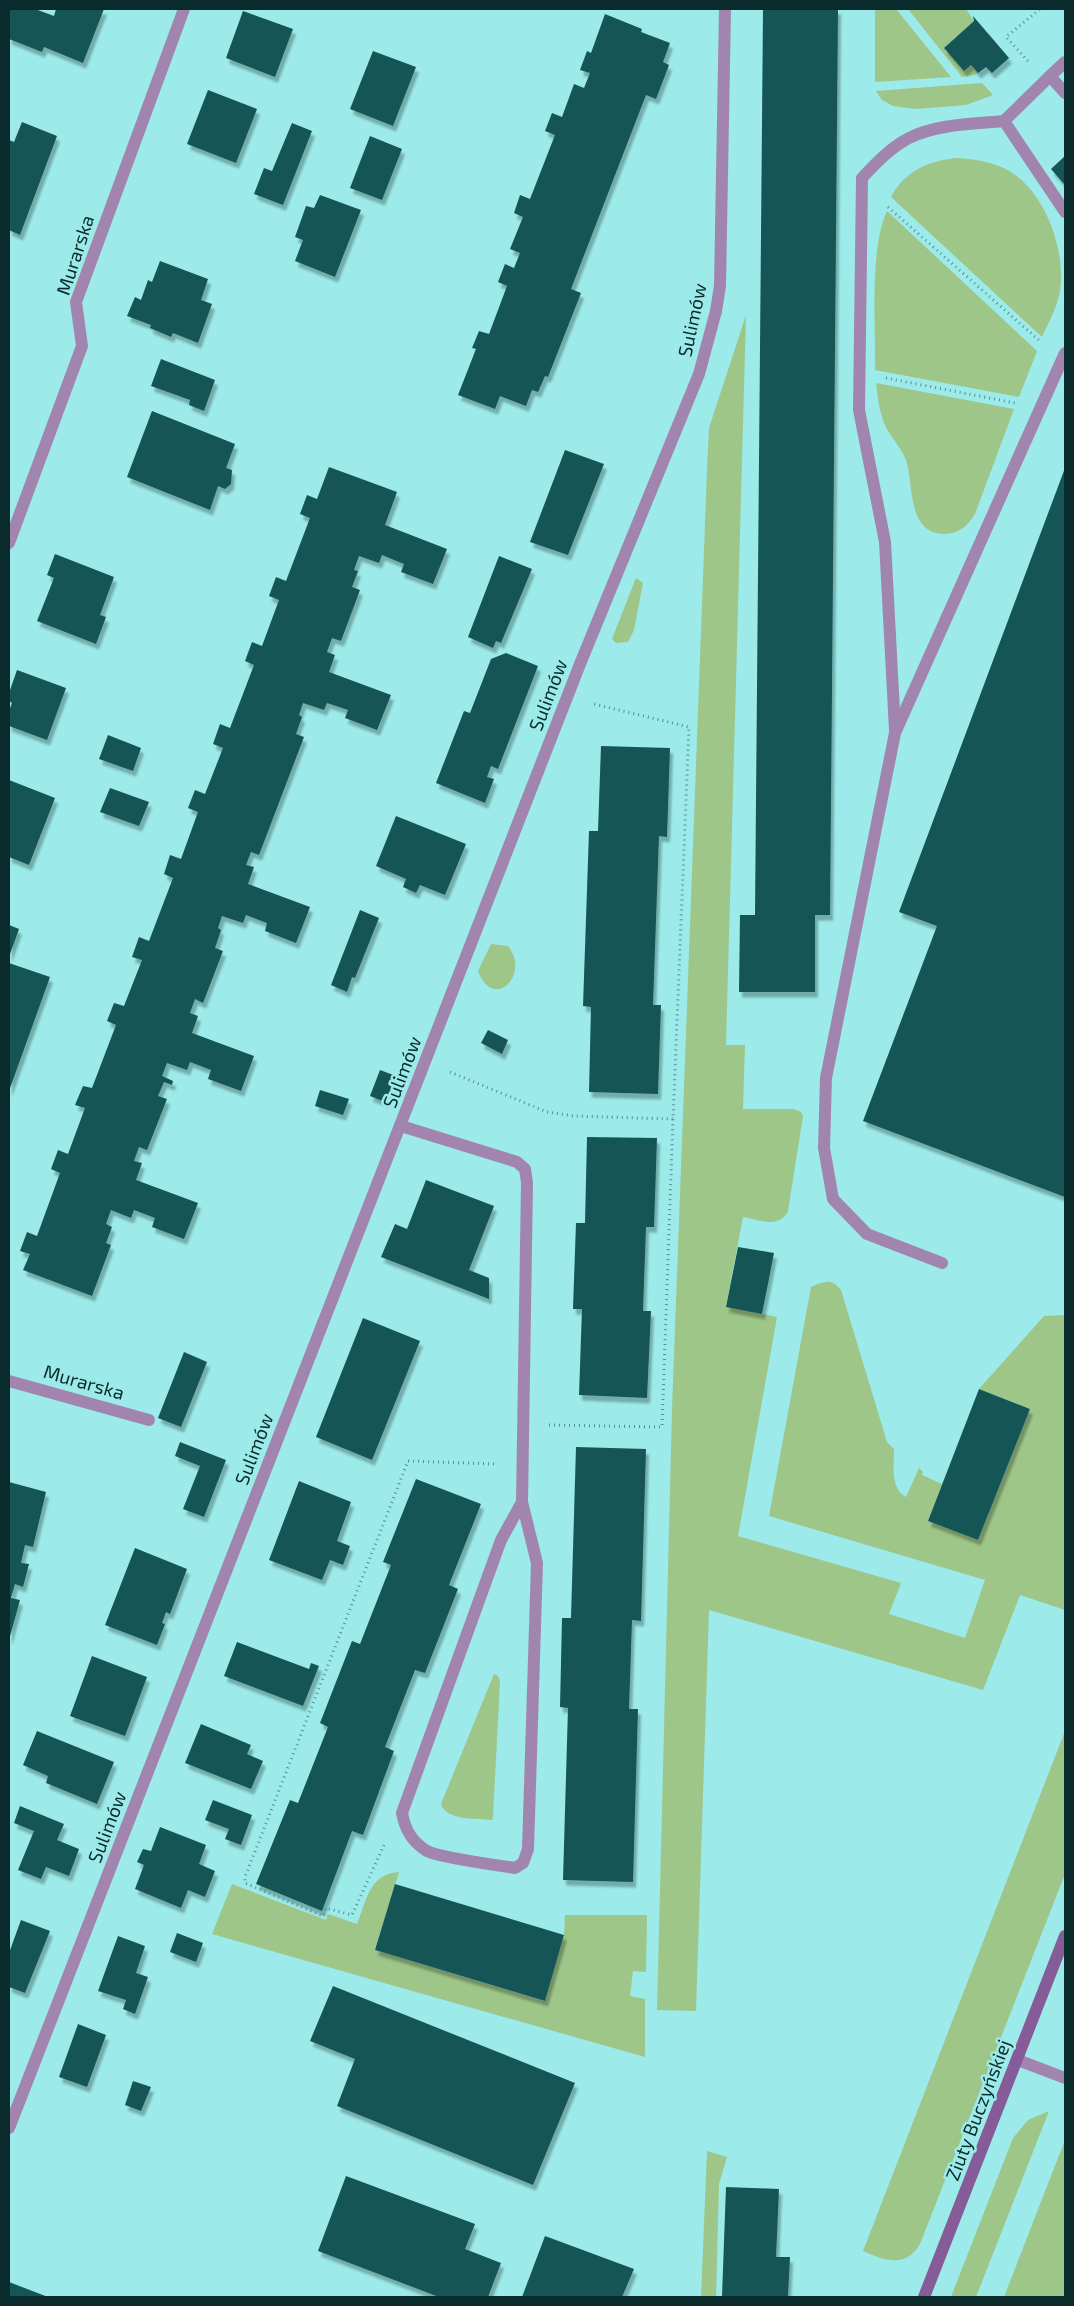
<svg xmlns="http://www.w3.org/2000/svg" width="1074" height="2306" font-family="'Exo 2',sans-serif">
	<defs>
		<filter id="shadow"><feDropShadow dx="3" dy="5.5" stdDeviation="1" flood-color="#0004"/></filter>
	</defs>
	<rect width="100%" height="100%" fill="#9ceae9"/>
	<!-- green -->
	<g fill="#9dc688">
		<path d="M 875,9 L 896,9 L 951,77 L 875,82 Z"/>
		<path d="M 908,9 L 966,9 L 974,21 L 944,48 L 964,71 L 971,65 L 978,73 L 975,75 L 962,77 Z"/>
		<path d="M 982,83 L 993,95 L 966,105 L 916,109 L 893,106 L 882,100 L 876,91 Z"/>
		<path d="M 956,158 C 975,159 995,162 1011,172 C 1046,194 1066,251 1060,291 C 1057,307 1049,322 1042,337 L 891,197 C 905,171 928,161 956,158 Z"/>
		<path d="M 887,211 L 1037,351 L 1019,397 L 875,370 C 876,326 869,250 887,211 Z"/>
		<path d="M 746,315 L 726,1045 L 745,1045 L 743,1109 L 793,1109 L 801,1112 L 803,1116 L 788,1211 C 779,1229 759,1220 743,1217 L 726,1306 L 777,1317 L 738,1536 L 901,1583 L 889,1614 L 965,1638 L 985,1580 L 769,1516 L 811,1287 C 824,1281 832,1278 841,1290 L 887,1442 L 894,1449 C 894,1465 890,1489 906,1497 L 919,1468 L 923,1472 L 922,1475 L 942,1484 L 928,1521 L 978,1540 L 1030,1409 L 979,1389 L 1044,1316 L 1065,1315 L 1065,1610 L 1020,1595 L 983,1690 L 709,1610 L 696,2011 L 657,2010 L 672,1409 L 707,470 L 709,428 Z"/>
		<path d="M 876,383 L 1014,409 L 975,514 C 968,525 959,534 945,534 C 906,534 914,483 906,460 C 902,450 896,443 890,434 C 880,420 878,400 876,383 Z"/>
		<path d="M 636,578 L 643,583 L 634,630 L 628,642 L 616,643 L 612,639 Z"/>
		<path d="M 491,944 L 508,946 C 531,975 493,1012 478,971 Z"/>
		<path d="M 494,1674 L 498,1676 L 500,1681 L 493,1817 L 492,1820 C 477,1818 446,1821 441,1804 Z"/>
		<path d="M 1065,1731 L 1065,1874 L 920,2244 C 906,2268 885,2261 863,2251 Z"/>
		<path d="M 399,1872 L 375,1950 L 544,2001 L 564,1935 L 565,1915 L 647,1915 L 646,1972 L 633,1971 L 630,1996 L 645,1999 L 645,2057 L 212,1934 L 232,1884 L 326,1920 L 328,1914 L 357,1924 C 367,1900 369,1874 399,1872 Z"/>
		<path d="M 1049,2111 L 976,2297 L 951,2297 L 1013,2138 L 1028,2120 Z"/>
		<path d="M 1065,2140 L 1065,2297 L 1004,2297 Z"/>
		<path d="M 707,2151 L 727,2157 L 719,2184 L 716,2297 L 701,2297 Z"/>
	</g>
	<!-- building -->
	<g fill="#165455" filter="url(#shadow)">
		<path d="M 9,9 L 35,9 L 54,16 L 56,9 L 104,9 L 83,63 L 44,47 L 42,52 L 9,39 Z"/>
		<path d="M 763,9 L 838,9 L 830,915 L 815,915 L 815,992 L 739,992 L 740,915 L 755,915 Z"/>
		<path d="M 243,11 L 293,29 L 275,77 L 226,58 Z"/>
		<path d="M 605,14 L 642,29 L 641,32 L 670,43 L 663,62 L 669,65 L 656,99 L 646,95 L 571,289 L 581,293 L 548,377 L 545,376 L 538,392 L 532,390 L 526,406 L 500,396 L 495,409 L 458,395 L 476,349 L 472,348 L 479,331 L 489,334 L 507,286 L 498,282 L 505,264 L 514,268 L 520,253 L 510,249 L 523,217 L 514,213 L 520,195 L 530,199 L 555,135 L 545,131 L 552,113 L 562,117 L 574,84 L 584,88 L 590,73 L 580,70 L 587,51 L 591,53 Z"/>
		<path d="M 973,16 L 1009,58 L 992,73 L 986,67 L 978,73 L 971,65 L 964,71 L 944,48 L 974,21 Z"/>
		<path d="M 373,51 L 416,67 L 393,126 L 350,109 Z"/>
		<path d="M 208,90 L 257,109 L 236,163 L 187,144 Z"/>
		<path d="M 22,122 L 57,136 L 20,235 L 9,230 L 9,140 L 14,142 Z"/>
		<path d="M 292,123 L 312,131 L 283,205 L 254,194 L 264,168 L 272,171 Z"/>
		<path d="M 370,136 L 402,149 L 382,200 L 350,188 Z"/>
		<path d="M 1065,156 L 1065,185 L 1051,169 Z"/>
		<path d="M 320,195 L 361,210 L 335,277 L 295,261 L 303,240 L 295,237 L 306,206 L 314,208 Z"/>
		<path d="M 160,261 L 208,279 L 201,300 L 212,304 L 198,343 L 173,333 L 171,337 L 150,328 L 151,325 L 127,316 L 135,297 L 141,300 L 148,280 L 152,282 Z"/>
		<path d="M 161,359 L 215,380 L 204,411 L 189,405 L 190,400 L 151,386 Z"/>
		<path d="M 152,411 L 235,444 L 226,468 L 232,470 L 231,484 L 225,489 L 218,486 L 210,510 L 127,477 Z"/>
		<path d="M 565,450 L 604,464 L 568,555 L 530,542 Z"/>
		<path d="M 329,467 L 397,492 L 385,525 L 447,549 L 433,584 L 401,572 L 404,564 L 382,555 L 379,563 L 359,556 L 354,570 L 358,571 L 352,587 L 360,590 L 341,641 L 332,638 L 327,652 L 335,655 L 329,672 L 391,695 L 377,730 L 345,718 L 348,710 L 327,703 L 324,710 L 303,703 L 299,715 L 302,717 L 296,734 L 304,737 L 259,855 L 251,852 L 246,865 L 254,867 L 248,884 L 310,907 L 296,943 L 265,931 L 267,923 L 246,915 L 243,923 L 222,916 L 218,928 L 221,930 L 215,948 L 223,951 L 203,1003 L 195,999 L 190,1013 L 198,1016 L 192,1033 L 254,1056 L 241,1091 L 208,1079 L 211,1070 L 190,1062 L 187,1070 L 167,1063 L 162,1076 L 173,1081 L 172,1085 L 164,1082 L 158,1096 L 167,1099 L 147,1150 L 139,1147 L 134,1161 L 142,1163 L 136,1180 L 198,1203 L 184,1239 L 152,1227 L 155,1218 L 134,1210 L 131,1218 L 111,1210 L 106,1224 L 112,1227 L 106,1243 L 111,1245 L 92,1296 L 23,1270 L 30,1254 L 20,1251 L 27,1232 L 37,1236 L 60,1173 L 51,1169 L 58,1150 L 68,1154 L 85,1108 L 75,1105 L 83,1086 L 92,1088 L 116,1025 L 107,1021 L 114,1003 L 124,1006 L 142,960 L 132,957 L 139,937 L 149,941 L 173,878 L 164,874 L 170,855 L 181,859 L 198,812 L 188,808 L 195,790 L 205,794 L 223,748 L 213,744 L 220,724 L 230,728 L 254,665 L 245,661 L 252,642 L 262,646 L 279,600 L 269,596 L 276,577 L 286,581 L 310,518 L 300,514 L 307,495 L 317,499 Z"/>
		<path d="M 1065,468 L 1065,1197 L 863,1121 L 937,926 L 899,912 Z"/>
		<path d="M 55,554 L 114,577 L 100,615 L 106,617 L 96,644 L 37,621 L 54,578 L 47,575 Z"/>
		<path d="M 499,556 L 532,569 L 501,643 L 496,641 L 493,648 L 468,637 Z"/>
		<path d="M 506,653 L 538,666 L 498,769 L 491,766 L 487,777 L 494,779 L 485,803 L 436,783 L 464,711 L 470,713 L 491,659 Z"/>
		<path d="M 17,670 L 66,688 L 47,740 L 9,726 L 9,711 L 12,703 L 9,701 L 9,693 Z"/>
		<path d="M 108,735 L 141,748 L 133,771 L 99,759 Z"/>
		<path d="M 601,746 L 670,748 L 667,837 L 659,836 L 653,1005 L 661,1005 L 658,1094 L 589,1092 L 591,1007 L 583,1006 L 589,831 L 598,831 Z"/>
		<path d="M 9,780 L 55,798 L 29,865 L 9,857 Z"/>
		<path d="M 110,788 L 149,802 L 139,826 L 100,812 Z"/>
		<path d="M 396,816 L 466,844 L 445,895 L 420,885 L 416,893 L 403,887 L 406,879 L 376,866 Z"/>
		<path d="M 360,910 L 379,918 L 355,978 L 352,977 L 347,992 L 331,985 Z"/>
		<path d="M 9,925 L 19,929 L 9,957 Z"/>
		<path d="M 9,963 L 50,977 L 9,1091 Z"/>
		<path d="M 488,1030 L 508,1040 L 502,1054 L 481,1043 Z"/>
		<path d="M 380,1070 L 396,1076 L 385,1102 L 370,1096 Z"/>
		<path d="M 320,1090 L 349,1099 L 343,1115 L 315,1106 Z"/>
		<path d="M 587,1137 L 657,1138 L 654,1227 L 646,1227 L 643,1311 L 651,1311 L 647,1398 L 579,1395 L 582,1309 L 573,1309 L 576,1223 L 585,1223 Z"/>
		<path d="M 426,1180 L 494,1206 L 469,1270 L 489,1278 L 489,1299 L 381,1257 L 395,1224 L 407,1229 Z"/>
		<path d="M 738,1247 L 774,1253 L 762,1314 L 726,1307 Z"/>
		<path d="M 363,1318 L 420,1341 L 372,1460 L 316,1437 Z"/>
		<path d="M 184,1352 L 207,1362 L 181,1427 L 158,1418 Z"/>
		<path d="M 979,1389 L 1030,1409 L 978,1540 L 928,1521 Z"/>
		<path d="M 180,1442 L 226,1460 L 204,1517 L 183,1509 L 200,1466 L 175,1456 Z"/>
		<path d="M 576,1447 L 646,1449 L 641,1621 L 632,1620 L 629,1709 L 638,1709 L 633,1882 L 563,1880 L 568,1708 L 560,1707 L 562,1618 L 571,1618 Z"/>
		<path d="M 416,1479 L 481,1504 L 449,1585 L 458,1589 L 425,1673 L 415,1670 L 385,1747 L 394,1751 L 363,1835 L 352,1831 L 322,1911 L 256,1884 L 290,1800 L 298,1803 L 328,1727 L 320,1723 L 352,1641 L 360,1644 L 391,1565 L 383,1562 Z"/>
		<path d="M 299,1481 L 351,1502 L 337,1541 L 350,1546 L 343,1565 L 330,1560 L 322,1580 L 269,1560 Z"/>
		<path d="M 9,1482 L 46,1492 L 33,1547 L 25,1545 L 21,1563 L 29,1564 L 23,1587 L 15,1584 L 11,1598 L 20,1600 L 9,1640 Z"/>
		<path d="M 135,1548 L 187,1569 L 170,1614 L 166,1612 L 162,1623 L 165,1624 L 157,1645 L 105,1625 Z"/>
		<path d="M 237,1642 L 309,1669 L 311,1663 L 319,1666 L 303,1706 L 224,1676 Z"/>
		<path d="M 92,1656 L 147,1677 L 125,1736 L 70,1716 Z"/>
		<path d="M 201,1724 L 251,1745 L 247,1754 L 263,1761 L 251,1789 L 185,1763 Z"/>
		<path d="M 37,1731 L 114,1762 L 97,1804 L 46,1783 L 48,1776 L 23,1765 Z"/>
		<path d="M 213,1800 L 252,1815 L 241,1845 L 225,1839 L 229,1829 L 205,1820 Z"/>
		<path d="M 20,1806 L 64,1824 L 57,1840 L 79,1849 L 69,1876 L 46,1867 L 41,1879 L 18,1870 L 34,1831 L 14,1823 Z"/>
		<path d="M 160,1827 L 206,1845 L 199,1864 L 215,1871 L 205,1897 L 188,1890 L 181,1908 L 135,1889 L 144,1865 L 137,1862 L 143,1849 L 151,1851 Z"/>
		<path d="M 395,1884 L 564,1935 L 545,2001 L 375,1950 Z"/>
		<path d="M 21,1920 L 50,1931 L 25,1993 L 9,1987 L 9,1953 Z"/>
		<path d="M 177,1933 L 203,1943 L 196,1962 L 170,1952 Z"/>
		<path d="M 118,1936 L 145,1946 L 136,1973 L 148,1977 L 135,2014 L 123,2009 L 126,2000 L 98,1991 Z"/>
		<path d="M 333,1986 L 575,2083 L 533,2185 L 337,2106 L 355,2059 L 310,2041 Z"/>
		<path d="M 78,2024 L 106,2035 L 87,2087 L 59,2077 Z"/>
		<path d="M 133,2081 L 151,2087 L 141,2111 L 125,2105 Z"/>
		<path d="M 346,2176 L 475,2224 L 465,2249 L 501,2263 L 488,2297 L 439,2297 L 318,2251 Z"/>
		<path d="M 726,2187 L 779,2189 L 776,2257 L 790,2257 L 788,2297 L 722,2297 Z"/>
		<path d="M 545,2236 L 634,2269 L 622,2297 L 522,2297 Z"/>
		<path d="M 9,2282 L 48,2297 L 9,2297 Z"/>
	</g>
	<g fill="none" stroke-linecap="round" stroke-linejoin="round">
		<!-- path -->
		<g stroke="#56908f" stroke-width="3" stroke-dasharray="1 4" stroke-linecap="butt">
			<path d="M 1028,61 L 1006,37 L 1040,9"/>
			<path d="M 888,207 L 1041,342"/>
			<path d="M 886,378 L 1015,403"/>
			<path d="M 450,1072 L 547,1112 L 574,1116 L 673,1119 L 689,727 L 594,704"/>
			<path d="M 549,1425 L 662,1427 L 673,1119"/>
			<path d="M 384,1845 L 352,1915 L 326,1908 L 323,1916 L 245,1883 L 245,1877 L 408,1461 L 497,1464"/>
		</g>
		<!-- lane -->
		<g stroke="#a285ae" stroke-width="12">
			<path d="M 1065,62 L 1050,76 L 1065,93"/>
			<path d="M 1050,76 L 1004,121 L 1065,212"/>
			<path d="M 895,730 L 885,542 L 859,410 L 862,178 C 876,163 890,148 909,138 C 937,124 973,124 1004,121"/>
			<path d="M 401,1126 L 517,1162 L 525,1169 L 527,1183 L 522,1502 L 537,1563 L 528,1849 L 523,1863 L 515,1868 C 497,1865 440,1858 427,1851 C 412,1842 405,1830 402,1813 L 501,1540 L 522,1502"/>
			<path d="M 942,1263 L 867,1234 L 833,1199 L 824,1148 L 826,1078 L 895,733 L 1065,353"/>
		</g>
		<!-- street -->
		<g stroke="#a285ae" stroke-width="12">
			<path d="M 9,543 L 82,346 L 76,302 L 184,9"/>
			<path d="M 9,1381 L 149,1420"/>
			<path d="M 1018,2060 L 1065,2078"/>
			<path d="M 9,2128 L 580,664 L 699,374 L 716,311 L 720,286 L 725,9"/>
		</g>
		<!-- secondary -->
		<path stroke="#865c98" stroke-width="12" d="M 924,2297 L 1065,1936"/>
	</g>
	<g text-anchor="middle" stroke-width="5" stroke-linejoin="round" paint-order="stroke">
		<!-- street labels -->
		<g font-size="19" fill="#092b2b" stroke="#9ceae9">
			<text transform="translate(75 255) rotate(-72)" y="7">Murarska</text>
			<text transform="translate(692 320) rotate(-78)" y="7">Sulimów</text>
			<text transform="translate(548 695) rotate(-69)" y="7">Sulimów</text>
			<text transform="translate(402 1072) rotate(-69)" y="7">Sulimów</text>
			<text transform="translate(84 1382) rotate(16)" y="7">Murarska</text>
			<text transform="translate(254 1449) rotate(-69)" y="7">Sulimów</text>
			<text transform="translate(107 1827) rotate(-69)" y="7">Sulimów</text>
			<text transform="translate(978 2110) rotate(-69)" y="7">Ziuty Buczyńskiej</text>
		</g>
	</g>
	<!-- border -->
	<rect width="1074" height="2306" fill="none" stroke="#092b2b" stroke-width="20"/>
</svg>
